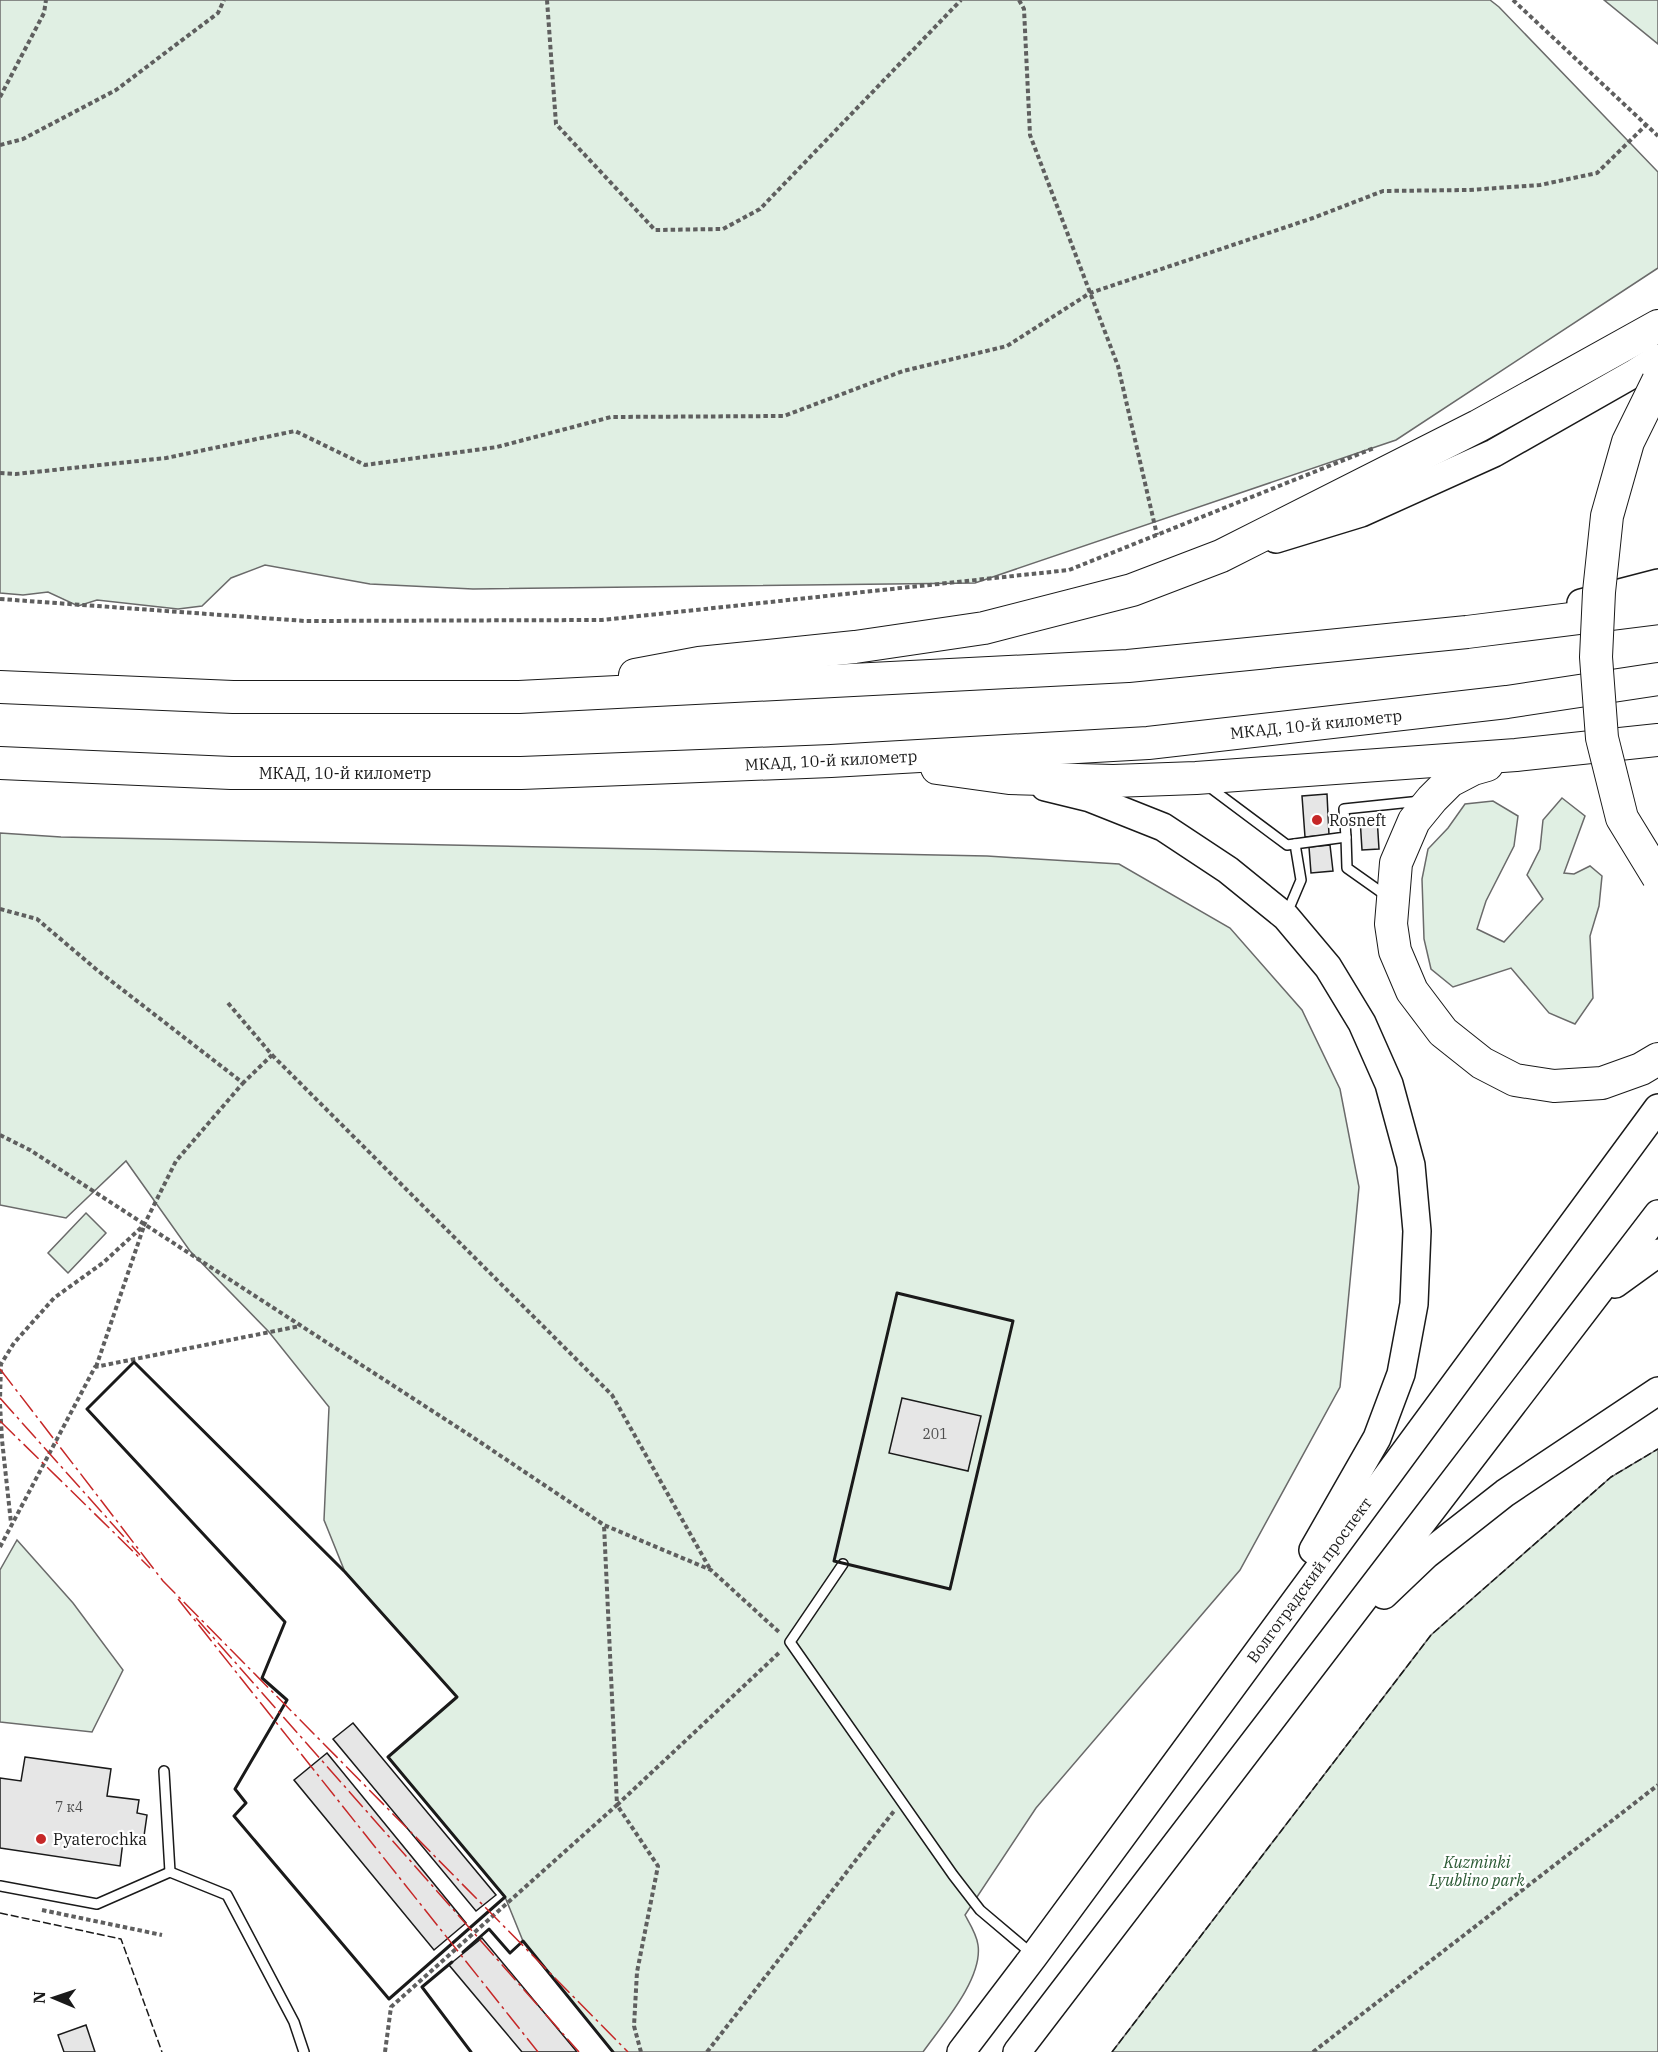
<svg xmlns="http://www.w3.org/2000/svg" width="1658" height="2052" font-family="'IBM Plex Serif',serif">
	<rect width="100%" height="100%" fill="#fff"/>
	<!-- green -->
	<g fill="#e0efe3" stroke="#6a6a6a" stroke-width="1.5">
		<path d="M 0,0 L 1490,0 L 1499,7 L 1658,172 L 1658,268 L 1396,440 L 975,583 L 473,589 L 370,584 L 265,565 L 231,578 L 202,606 L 178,609 L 97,600 L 78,606 L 48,592 L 23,595 L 0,593 Z"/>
		<path d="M 1604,0 L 1658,0 L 1658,44 Z"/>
		<path d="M 1562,798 L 1585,816 L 1564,873 L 1574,874 L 1590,866 L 1602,876 L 1599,906 L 1590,936 L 1593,998 L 1575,1024 L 1549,1013 L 1511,968 L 1453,987 L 1431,969 L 1424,939 L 1422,879 L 1428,849 L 1448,828 L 1465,804 L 1493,801 L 1518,816 L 1514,846 L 1486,901 L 1477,929 L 1504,942 L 1543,899 L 1527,875 L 1540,849 L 1543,820 Z"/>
		<path d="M 0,833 L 61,837 L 987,856 L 1119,864 L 1230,928 L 1302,1010 L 1340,1089 L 1359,1187 L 1340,1387 L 1240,1570 L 1036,1808 L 965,1915 C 970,1924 977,1935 978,1945 C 983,1979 942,2025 923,2052 L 613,2052 L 523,1941 L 505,1897 L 388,1757 L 457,1697 L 345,1572 L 324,1520 L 329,1407 L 269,1332 L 190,1251 L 126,1161 L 66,1218 L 0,1205 Z"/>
		<path d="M 86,1213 L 106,1233 L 68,1273 L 48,1253 Z"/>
		<path d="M 1658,1449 L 1658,2052 L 1112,2052 L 1431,1635 L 1611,1477 Z"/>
		<path d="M 17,1540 L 73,1603 L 123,1670 L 92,1732 L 0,1722 L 0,1570 Z"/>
	</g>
	<!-- building -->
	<g fill="#e6e6e6" stroke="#1a1a1a" stroke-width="1.5">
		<path d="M 1327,794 L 1329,835 L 1305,837 L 1302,796 Z"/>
		<path d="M 1377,817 L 1379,849 L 1362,850 L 1360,818 Z"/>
		<path d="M 1330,845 L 1333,871 L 1311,873 L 1309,847 Z"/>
		<path d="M 902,1398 L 981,1416 L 968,1471 L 889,1453 Z"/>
		<path d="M 353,1723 L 496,1895 L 476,1911 L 333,1739 Z"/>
		<path d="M 327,1753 L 466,1923 L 434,1950 L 294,1780 Z"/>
		<path d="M 25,1757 L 111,1769 L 107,1796 L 139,1800 L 137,1813 L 147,1815 L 143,1843 L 123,1841 L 120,1866 L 0,1848 L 0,1778 L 21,1781 Z"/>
		<path d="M 482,1938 L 577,2052 L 522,2052 L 449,1965 Z"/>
		<path d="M 86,2025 L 95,2052 L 64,2052 L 58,2035 Z"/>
	</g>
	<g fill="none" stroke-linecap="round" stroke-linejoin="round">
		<!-- lane casing -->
		<g stroke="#1a1a1a" stroke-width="12">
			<g id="lane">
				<path d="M 1208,786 L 1287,845 L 1346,837 L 1344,809 L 1421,801"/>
				<path d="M 1346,837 L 1347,868 L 1388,897"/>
				<path d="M 1287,913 L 1301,880 L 1295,844"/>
				<path d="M 843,1564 L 790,1642 L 953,1875 L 980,1910 L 1032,1954"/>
				<path d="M 164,1771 L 170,1872"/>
				<path d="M 0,1886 L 97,1904 L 170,1872 L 227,1895 L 294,2022 L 304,2052"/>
			</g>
		</g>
		<!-- primary casing -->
		<g stroke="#1a1a1a" stroke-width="30">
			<g id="primary">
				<path d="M 1276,539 L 1361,513 L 1494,453 L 1633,374 L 1658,358"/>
				<path d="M 1581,603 L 1658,583"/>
				<path d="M 1045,787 L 1090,798 L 1163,827 L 1228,870 L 1286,917 L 1328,967 L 1362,1023 L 1389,1084 L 1411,1165 L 1417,1231 L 1414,1304 L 1401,1374 L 1377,1438 L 1313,1550"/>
				<path d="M 1615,1284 L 1658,1253"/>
				<path d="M 1384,1595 L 1426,1555 L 1505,1493 L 1658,1391"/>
				<path d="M 961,2052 L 1034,1956 L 1658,1108"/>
				<path d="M 1017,2052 L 1658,1214"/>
			</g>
		</g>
		<!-- highway casing -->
		<g stroke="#1a1a1a" stroke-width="34">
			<g id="highway">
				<path d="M 635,675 L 699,663 L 855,647 L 984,628 L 1132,590 L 1221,556 L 1478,426 L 1658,326"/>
				<path d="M 0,687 L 233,697 L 519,697 L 1128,666 L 1467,632 L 1658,608"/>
				<path d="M 0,763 L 231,773 L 521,773 L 831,761 L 1148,743 L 1507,702 L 1658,679"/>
				<path d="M 1487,765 L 1473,769 L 1450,781 L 1432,799 L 1414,821 L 1396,863 L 1391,924 L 1395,951 L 1412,991 L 1443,1032 L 1482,1063 L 1515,1080 L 1554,1086 L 1602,1083 L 1641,1069 L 1658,1059"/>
				<path d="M 937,768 L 1009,778 L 1113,781 L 1196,778 L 1516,755 L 1658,740"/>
			</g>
		</g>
		<!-- path -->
		<g stroke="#5f5f5f" stroke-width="4" stroke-dasharray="4.5 3" stroke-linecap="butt">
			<path d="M 547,0 L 556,124 L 655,230 L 723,229 L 760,209 L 961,0"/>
			<path d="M 1019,0 L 1024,9 L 1030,135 L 1118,366 L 1157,535"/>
			<path d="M 1513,0 L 1658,136"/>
			<path d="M 0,97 L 44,13 L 46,0"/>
			<path d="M 0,145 L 23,139 L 116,90 L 218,13 L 224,0"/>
			<path d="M 0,473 L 16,474 L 166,458 L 295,431 L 365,465 L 497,447 L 611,417 L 784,416 L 903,371 L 1007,346 L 1090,293 L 1313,218 L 1383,191 L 1469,190 L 1540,185 L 1597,173 L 1646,125"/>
			<path d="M 0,599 L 305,621 L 602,620 L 1069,570 L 1374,448"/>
			<path d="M 0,909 L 37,919 L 97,970 L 243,1083 L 176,1161 L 144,1225 L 104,1262 L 54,1298 L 14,1343 L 1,1364 L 0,1400"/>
			<path d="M 228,1003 L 272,1055 L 243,1083"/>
			<path d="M 272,1055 L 612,1395 L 710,1569"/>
			<path d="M 0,1135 L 30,1150 L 471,1436 L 604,1525 L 711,1570 L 780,1633"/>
			<path d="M 96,1367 L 144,1226"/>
			<path d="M 0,1404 L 2,1440 L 11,1523"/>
			<path d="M 0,1547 L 95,1367 L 300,1326"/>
			<path d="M 42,1910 L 162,1935"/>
			<path d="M 385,2052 L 391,2007 L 617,1805 L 604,1525"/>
			<path d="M 641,2052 L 634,2026 L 637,1972 L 658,1866 L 617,1805 L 781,1651"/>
			<path d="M 707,2052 L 894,1811"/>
			<path d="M 1313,2052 L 1658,1785"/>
		</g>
		<!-- lane -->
		<use href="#lane" stroke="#fff" stroke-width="9"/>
		<!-- primary -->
		<use href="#primary" stroke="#fff" stroke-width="27"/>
		<!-- highway -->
		<use href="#highway" stroke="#fff" stroke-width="32"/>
		<!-- highway-bridge casing -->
		<g stroke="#1a1a1a" stroke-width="34" stroke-linecap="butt">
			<path id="highway-bridge" d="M 1658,381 L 1628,442 L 1607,516 L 1599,592 L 1596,657 L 1602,738 L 1622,818 L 1658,877"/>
		</g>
		<!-- highway-bridge -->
		<use href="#highway-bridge" stroke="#fff" stroke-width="32"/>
		<!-- fence -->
		<g stroke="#1a1a1a" stroke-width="1.5" stroke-dasharray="8 3" stroke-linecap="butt">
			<path d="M 0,1913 L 121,1939 L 162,2052"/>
			<path d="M 1112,2052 L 1431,1635 L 1611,1477 L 1658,1449"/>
		</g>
		<!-- wall -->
		<g stroke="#1a1a1a" stroke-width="3">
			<path d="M 897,1293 L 1013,1321 L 950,1589 L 834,1561 Z"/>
			<path d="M 134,1362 L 345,1572 L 457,1697 L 388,1757 L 505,1897 L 389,1999 L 234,1816 L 246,1803 L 235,1789 L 287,1700 L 262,1678 L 285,1622 L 87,1409 Z"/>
			<path d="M 463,1952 L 489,1929 L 510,1953 L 523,1941 L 613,2052"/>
			<path d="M 452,1962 L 422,1987 L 471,2052"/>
		</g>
		<!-- power -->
		<g stroke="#c62828" stroke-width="1.5" stroke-dasharray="21 4.5 3 4.5" stroke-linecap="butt">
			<path d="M 0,1369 L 163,1581 L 628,2052"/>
			<path d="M 0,1398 L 140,1555"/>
			<path d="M 0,1421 L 150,1568"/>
			<path d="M 178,1599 L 538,2052"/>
			<path d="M 196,1618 L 579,2052"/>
		</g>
	</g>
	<!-- markers -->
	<g fill="#c62828" stroke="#fff" stroke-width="2">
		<circle cx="1317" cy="820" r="6"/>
		<circle cx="41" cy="1839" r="6"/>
	</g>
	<g text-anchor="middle" stroke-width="4.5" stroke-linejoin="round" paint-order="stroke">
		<!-- number labels -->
		<g font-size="14" fill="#4d4d4d">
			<text x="935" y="1439">201</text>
			<text x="69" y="1812">7 к4</text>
		</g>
		<!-- street labels -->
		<g font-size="16" fill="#1a1a1a" stroke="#fff">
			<text transform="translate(1316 724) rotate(-6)" y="6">МКАД, 10-й километр</text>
			<text transform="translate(831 760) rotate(-3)" y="6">МКАД, 10-й километр</text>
			<text x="345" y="779">МКАД, 10-й километр</text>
			<text transform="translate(1309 1580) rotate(-54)" y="6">Волгоградский проспект</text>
		</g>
		<!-- poi labels -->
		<g font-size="16" fill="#1a1a1a" stroke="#fff" text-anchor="start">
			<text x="1329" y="826">Rosneft</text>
			<text x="53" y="1845">Pyaterochka</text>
		</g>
		<!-- park labels -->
		<g font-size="16" font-style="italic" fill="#2b5a34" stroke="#fff">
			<text x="1477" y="1868">Kuzminki<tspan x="1477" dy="18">Lyublino park</tspan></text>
		</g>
	</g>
	<!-- north arrow -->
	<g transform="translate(54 1998) rotate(272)" stroke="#ffffff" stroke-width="4.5" paint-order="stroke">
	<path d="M0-4.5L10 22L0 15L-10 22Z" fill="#1a1a1a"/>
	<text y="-9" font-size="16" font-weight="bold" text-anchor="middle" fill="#1a1a1a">N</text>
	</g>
</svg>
